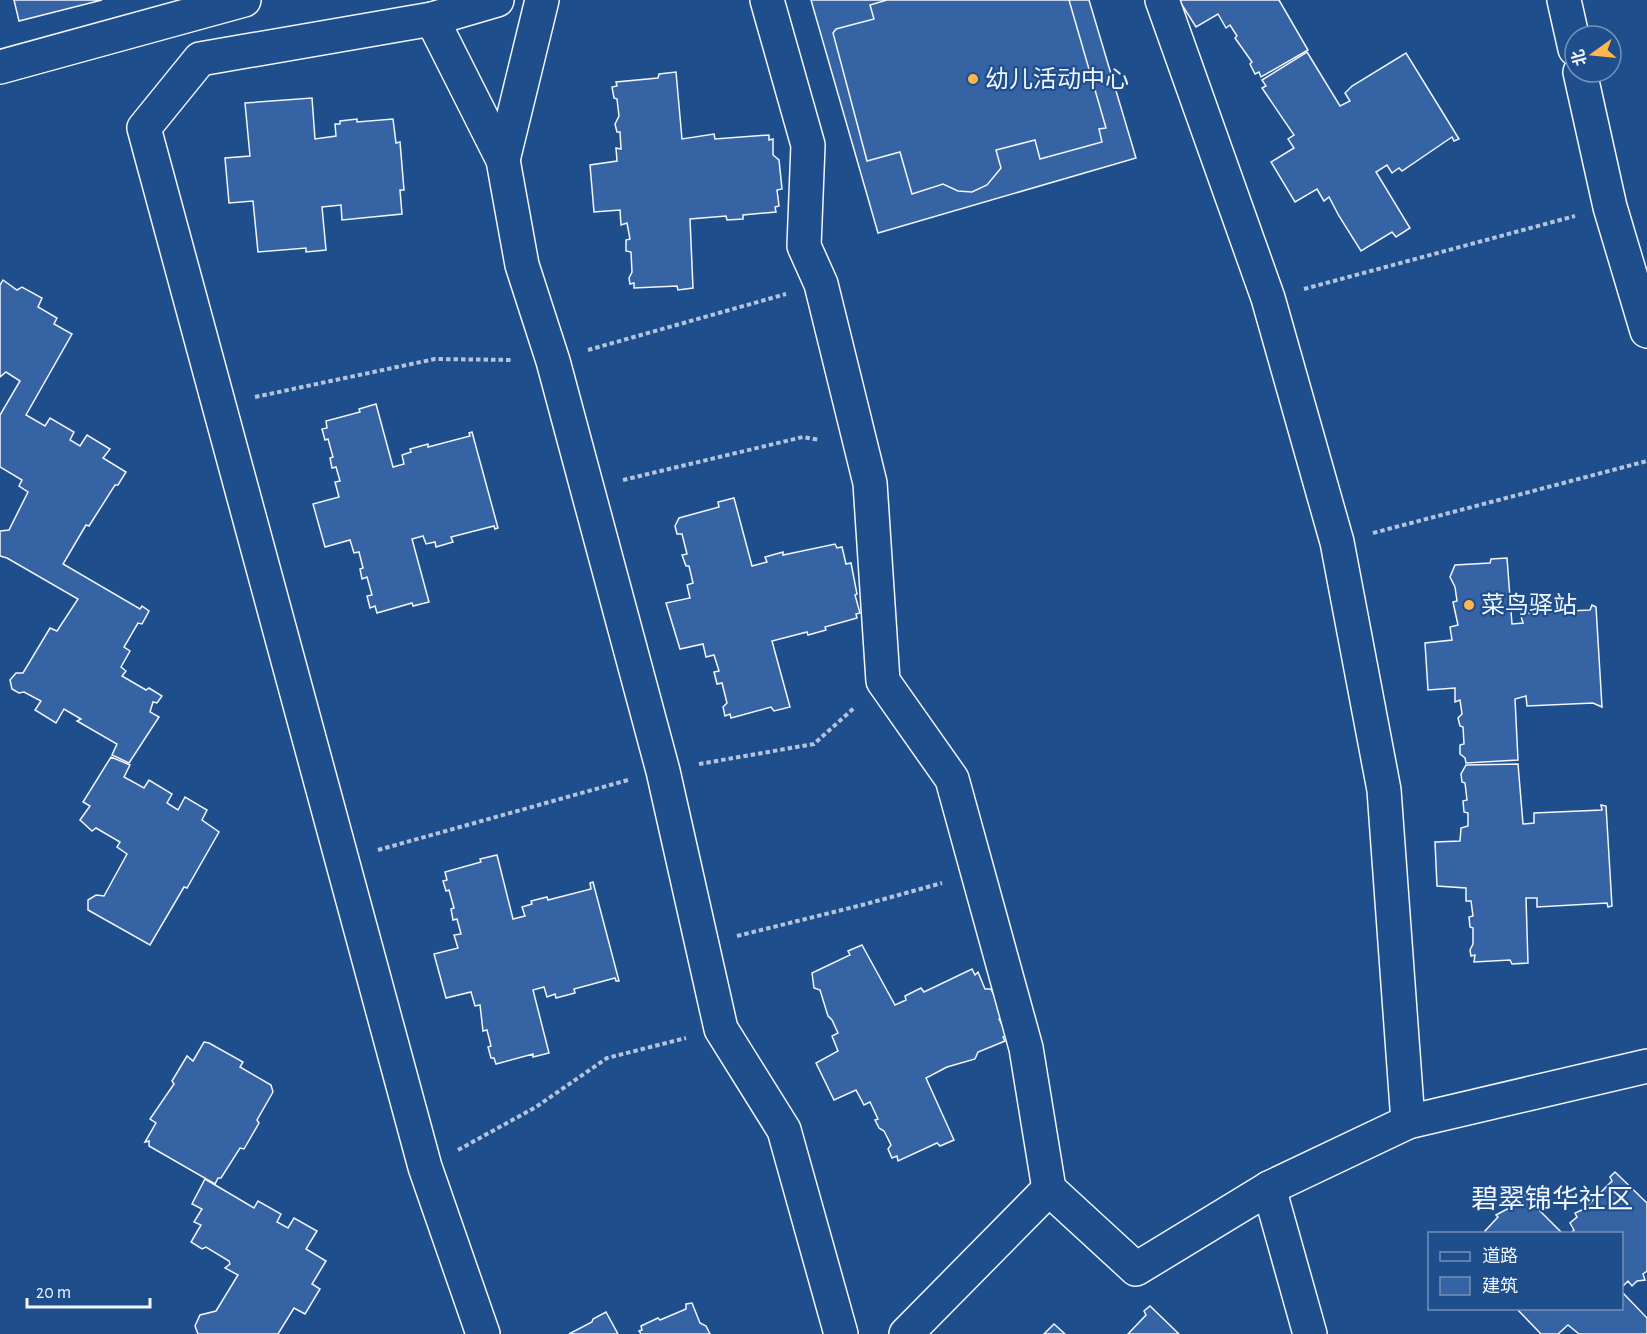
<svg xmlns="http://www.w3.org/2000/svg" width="1647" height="1334" font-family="'Alegreya Sans','Noto Sans SC',sans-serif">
	<rect width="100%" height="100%" fill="#1f4e8c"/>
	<!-- building -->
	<g fill="#3563a3" stroke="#f2f6ff" stroke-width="1.5">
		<path d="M 14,0 L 102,0 L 19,21 Z"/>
		<path d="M 811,0 L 1089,0 L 1136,158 L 878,233 Z"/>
		<path d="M 887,0 L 1069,0 L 1106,128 L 1099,129 L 1102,142 L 1040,159 L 1035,140 L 996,150 L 1001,168 L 987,185 L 972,192 L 958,191 L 943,184 L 912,194 L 900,152 L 867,161 L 833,33 L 836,29 L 874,19 L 870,5 Z"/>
		<path d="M 1179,0 L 1279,0 L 1308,50 L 1261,77 L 1259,72 L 1255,74 L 1250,64 L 1252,62 L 1235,38 L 1237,36 L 1230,25 L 1226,28 L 1218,14 L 1196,27 Z"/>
		<path d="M 1307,52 L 1340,106 L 1350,101 L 1345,93 L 1352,86 L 1406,53 L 1459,139 L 1454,141 L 1452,137 L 1402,171 L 1399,168 L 1392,173 L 1387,165 L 1376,172 L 1410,228 L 1396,237 L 1392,232 L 1361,251 L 1339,216 L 1329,197 L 1324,201 L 1317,189 L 1295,202 L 1271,162 L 1294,148 L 1288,139 L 1294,135 L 1262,88 L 1266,86 L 1262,80 Z"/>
		<path d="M 676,72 L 682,139 L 714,134 L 715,139 L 769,135 L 769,140 L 773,139 L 773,155 L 779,160 L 782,189 L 777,190 L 779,206 L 775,207 L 776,212 L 743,215 L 743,219 L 727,220 L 726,216 L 690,219 L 693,288 L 678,290 L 677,286 L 634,288 L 634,283 L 630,284 L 629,278 L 632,272 L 631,252 L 626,251 L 626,240 L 630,239 L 627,223 L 621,225 L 620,210 L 594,212 L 590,165 L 617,161 L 616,148 L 621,149 L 620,132 L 617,132 L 615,124 L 619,116 L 617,99 L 614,98 L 612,87 L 617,86 L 616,82 L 658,78 L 659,74 Z"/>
		<path d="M 312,98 L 315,139 L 336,136 L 335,124 L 340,124 L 340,121 L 357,119 L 357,122 L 393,119 L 396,143 L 400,142 L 404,190 L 400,190 L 402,214 L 342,220 L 341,205 L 322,207 L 326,250 L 306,252 L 306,248 L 258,252 L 253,201 L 229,203 L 225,158 L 250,156 L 245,103 Z"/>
		<path d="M 3,280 L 17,290 L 22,287 L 42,298 L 38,307 L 57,318 L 54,324 L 72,334 L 26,415 L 45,426 L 50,418 L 74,432 L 70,440 L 80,446 L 87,435 L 110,449 L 103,458 L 126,472 L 118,485 L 115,485 L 89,526 L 86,525 L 63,564 L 140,609 L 142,606 L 149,611 L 142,624 L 138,623 L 124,647 L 130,651 L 121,667 L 126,671 L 122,676 L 146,690 L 149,688 L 162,696 L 157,703 L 153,702 L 150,712 L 159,717 L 129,763 L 112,755 L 117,744 L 77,721 L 81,719 L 64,709 L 56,723 L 35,710 L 41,701 L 24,692 L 19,693 L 12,689 L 10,680 L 16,673 L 23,673 L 50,628 L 57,631 L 78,599 L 7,558 L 0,556 L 0,531 L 9,530 L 28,492 L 19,486 L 22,480 L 0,467 L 0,415 L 20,381 L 6,372 L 0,377 L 0,285 Z"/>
		<path d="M 376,404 L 393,467 L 404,464 L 402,455 L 411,452 L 410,449 L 428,444 L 428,447 L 470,436 L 469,433 L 472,432 L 498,528 L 495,529 L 494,526 L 451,537 L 453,542 L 436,547 L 435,542 L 426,544 L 423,536 L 412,539 L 429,602 L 413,606 L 412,603 L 377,613 L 375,606 L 370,608 L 367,596 L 372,595 L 367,577 L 362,579 L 360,569 L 363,568 L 359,552 L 354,553 L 350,540 L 325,547 L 313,504 L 339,497 L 335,482 L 340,481 L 336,467 L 332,468 L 330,458 L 333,457 L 328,439 L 325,440 L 322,429 L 327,428 L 326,421 L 360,412 L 359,409 Z"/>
		<path d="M 734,498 L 752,566 L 767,562 L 765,557 L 783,552 L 783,555 L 835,544 L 837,548 L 842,547 L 846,564 L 851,563 L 857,594 L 855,595 L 860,613 L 856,614 L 857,618 L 825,627 L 826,630 L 808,635 L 807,632 L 772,641 L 790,707 L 774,711 L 771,707 L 731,718 L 730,714 L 725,716 L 723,707 L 727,703 L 722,683 L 717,684 L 714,672 L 719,671 L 714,655 L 706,657 L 703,644 L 680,649 L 666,603 L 690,598 L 687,585 L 693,583 L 689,566 L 686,566 L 682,555 L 687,554 L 682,534 L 677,534 L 675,526 L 679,518 L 719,507 L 718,502 Z"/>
		<path d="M 1507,558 L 1512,624 L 1523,623 L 1521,616 L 1526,613 L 1590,610 L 1592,605 L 1596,607 L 1602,707 L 1593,703 L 1527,706 L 1526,696 L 1515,699 L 1518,760 L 1466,763 L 1465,758 L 1460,754 L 1460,745 L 1464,744 L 1463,727 L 1460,726 L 1458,718 L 1462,714 L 1460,700 L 1455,702 L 1455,688 L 1428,690 L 1425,643 L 1452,640 L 1450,627 L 1458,625 L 1453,602 L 1457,601 L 1455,587 L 1450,577 L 1455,565 L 1490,563 L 1491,559 Z"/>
		<path d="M 111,757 L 130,765 L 124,777 L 144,788 L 149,780 L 172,794 L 167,803 L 178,810 L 185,797 L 207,810 L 202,820 L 219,832 L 187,888 L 184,887 L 150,945 L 88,910 L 88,900 L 96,895 L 104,896 L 127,854 L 117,847 L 120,842 L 96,828 L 92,831 L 80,820 L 90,806 L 83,802 Z"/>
		<path d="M 1518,764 L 1523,824 L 1534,823 L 1534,813 L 1602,810 L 1601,805 L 1606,806 L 1612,906 L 1608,907 L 1607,903 L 1537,907 L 1537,898 L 1526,898 L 1528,963 L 1512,964 L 1510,960 L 1474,962 L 1475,955 L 1471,956 L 1470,950 L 1473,944 L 1473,928 L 1470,927 L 1469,917 L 1473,916 L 1471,901 L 1466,901 L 1466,888 L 1437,886 L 1435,842 L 1460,841 L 1461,828 L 1468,826 L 1468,813 L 1464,812 L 1463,801 L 1467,800 L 1465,783 L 1462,782 L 1461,774 L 1466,765 Z"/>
		<path d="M 497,855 L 513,919 L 525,916 L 522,907 L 532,904 L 531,901 L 547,897 L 548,900 L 591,889 L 590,883 L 593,882 L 619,981 L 616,981 L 615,978 L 574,989 L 575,993 L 556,998 L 555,994 L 547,997 L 544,987 L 533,990 L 549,1053 L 533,1057 L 533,1054 L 496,1064 L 494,1058 L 491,1058 L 488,1047 L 491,1046 L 487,1030 L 483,1031 L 480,1005 L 475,1006 L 471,992 L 446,998 L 434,954 L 458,948 L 454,935 L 461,934 L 457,919 L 453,920 L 451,909 L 454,908 L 449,890 L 446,891 L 443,881 L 447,880 L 445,872 L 481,862 L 480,859 Z"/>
		<path d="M 862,945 L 895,1005 L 906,1000 L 905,996 L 921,988 L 924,992 L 972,969 L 975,975 L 978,972 L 985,989 L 991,989 L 1003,1015 L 999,1019 L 1007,1035 L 1003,1037 L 1005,1041 L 978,1052 L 975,1059 L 947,1067 L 926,1078 L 954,1140 L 940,1146 L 937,1143 L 898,1161 L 897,1156 L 892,1158 L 888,1149 L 891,1145 L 884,1131 L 879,1128 L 875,1120 L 878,1119 L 870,1102 L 864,1105 L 856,1090 L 834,1100 L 816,1063 L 838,1051 L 832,1036 L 838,1033 L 832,1020 L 828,1016 L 820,990 L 814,988 L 812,973 L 850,955 L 848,951 Z"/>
		<path d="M 204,1042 L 209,1043 L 243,1062 L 240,1067 L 271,1085 L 273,1092 L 257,1120 L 259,1123 L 244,1149 L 240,1148 L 221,1178 L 218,1178 L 215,1184 L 149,1146 L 149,1141 L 145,1142 L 156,1123 L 150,1119 L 174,1084 L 172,1081 L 187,1056 L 193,1061 Z"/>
		<path d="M 1615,1172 L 1647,1203 L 1647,1271 L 1643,1274 L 1645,1280 L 1637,1281 L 1632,1286 L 1628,1281 L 1622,1287 L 1622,1234 L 1570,1234 L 1574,1230 L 1570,1223 L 1577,1217 L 1575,1213 L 1584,1209 L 1612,1181 L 1610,1177 Z"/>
		<path d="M 205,1179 L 254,1208 L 258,1201 L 281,1214 L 277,1222 L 288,1228 L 294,1218 L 317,1231 L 306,1249 L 326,1261 L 312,1284 L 320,1289 L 305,1314 L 294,1308 L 278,1334 L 198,1334 L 195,1326 L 200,1315 L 216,1311 L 238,1275 L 225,1268 L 230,1264 L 229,1261 L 206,1247 L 202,1249 L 191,1242 L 201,1225 L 194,1222 L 202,1209 L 192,1204 Z"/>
		<path d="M 1520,1191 L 1563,1234 L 1486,1234 L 1485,1231 L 1498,1217 L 1496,1215 L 1511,1207 L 1511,1200 Z"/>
		<path d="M 1622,1292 L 1647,1318 L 1647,1334 L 1579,1334 L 1568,1325 L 1558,1334 L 1541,1334 L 1516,1308 L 1622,1308 Z"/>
		<path d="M 692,1303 L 700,1323 L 706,1326 L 710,1334 L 641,1334 L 639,1331 L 642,1330 L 641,1326 L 658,1318 L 660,1320 L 686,1309 L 686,1304 Z"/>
		<path d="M 1150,1306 L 1179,1334 L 1128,1334 L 1146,1315 L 1144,1311 Z"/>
		<path d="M 606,1312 L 618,1334 L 569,1334 L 592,1322 L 593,1319 Z"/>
		<path d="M 1054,1324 L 1065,1334 L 1044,1334 Z"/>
	</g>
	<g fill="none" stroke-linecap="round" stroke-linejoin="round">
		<!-- minor casing -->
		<g stroke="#f2f6ff" stroke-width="36">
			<g id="minor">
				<path d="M 767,0 L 808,145 L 804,246 L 821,284 L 870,483 L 883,681 L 952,779 L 1026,1048 L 1049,1189 L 1136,1269 L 1269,1188 L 1408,1122 L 1384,790 L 1337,542 L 1268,298 L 1162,0"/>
				<path d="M 1564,0 L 1575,49"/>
				<path d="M 432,19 L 497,0"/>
				<path d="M 0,67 L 244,0"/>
				<path d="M 1580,72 L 1610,207 L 1647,331"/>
				<path d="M 503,160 L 542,0"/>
				<path d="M 1408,1122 L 1647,1066"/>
				<path d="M 1269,1188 L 1310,1334"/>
				<path d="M 483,1334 L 425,1167 L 144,128 L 200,59 L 432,19 L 503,160 L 522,265 L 553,361 L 663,771 L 721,1029 L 784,1130 L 841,1334"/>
				<path d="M 906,1334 L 1049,1189"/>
			</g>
		</g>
		<!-- path -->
		<g stroke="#b3c4dc" stroke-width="4" stroke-dasharray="4.5 3" stroke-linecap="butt">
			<path d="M 1304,289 L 1575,216"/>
			<path d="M 588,350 L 786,294"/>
			<path d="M 255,397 L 435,359 L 513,360"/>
			<path d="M 623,480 L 803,437 L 820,440"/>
			<path d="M 1373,533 L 1647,461"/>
			<path d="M 699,764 L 814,744 L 855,707"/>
			<path d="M 378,850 L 628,780"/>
			<path d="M 737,936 L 866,904 L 942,883"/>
			<path d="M 458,1150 L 536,1107 L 607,1058 L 686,1038"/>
		</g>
		<!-- minor -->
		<use href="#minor" stroke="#1f4e8c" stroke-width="33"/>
	</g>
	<!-- markers -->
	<g fill="#ffb74d" stroke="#1f4e8c" stroke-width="2">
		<circle cx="973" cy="79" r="6"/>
		<circle cx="1469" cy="605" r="6"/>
	</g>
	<g text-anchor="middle" stroke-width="4.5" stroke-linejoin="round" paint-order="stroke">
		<!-- poi labels -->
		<g font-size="24" fill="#f2f6ff" stroke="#1f4e8c" text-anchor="start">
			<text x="985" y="87">幼儿活动中心</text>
			<text x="1481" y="613">菜鸟驿站</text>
		</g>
		<!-- quarter labels -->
		<g font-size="27" fill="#f2f6ff" stroke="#1f4e8c">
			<text x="1552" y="1208">碧翠锦华社区</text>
		</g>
	</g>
	<!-- legend -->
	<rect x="1428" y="1232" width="195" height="78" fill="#1f4e8c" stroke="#7391ba" stroke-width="1.5"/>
	<rect x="1440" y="1252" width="30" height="9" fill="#1f4e8c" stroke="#7391ba" stroke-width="1.5"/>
	<text x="1482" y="1262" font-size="18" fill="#f2f6ff">道路</text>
	<rect x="1440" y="1277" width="30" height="18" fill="#3563a3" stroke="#7391ba" stroke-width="1.5"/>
	<text x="1482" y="1292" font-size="18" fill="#f2f6ff">建筑</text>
	<!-- north arrow -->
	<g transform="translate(1593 54) rotate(255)"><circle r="28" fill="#1f4e8c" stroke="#7391ba" stroke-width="1.5"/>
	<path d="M0-4.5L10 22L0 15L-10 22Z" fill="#ffb74d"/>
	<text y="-9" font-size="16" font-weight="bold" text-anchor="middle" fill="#f2f6ff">北</text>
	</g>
	<!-- scale -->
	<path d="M27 1298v9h123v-9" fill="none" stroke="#f2f6ff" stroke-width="3"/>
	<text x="36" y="1298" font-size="18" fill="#f2f6ff" stroke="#1f4e8c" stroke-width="4.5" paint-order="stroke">20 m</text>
</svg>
